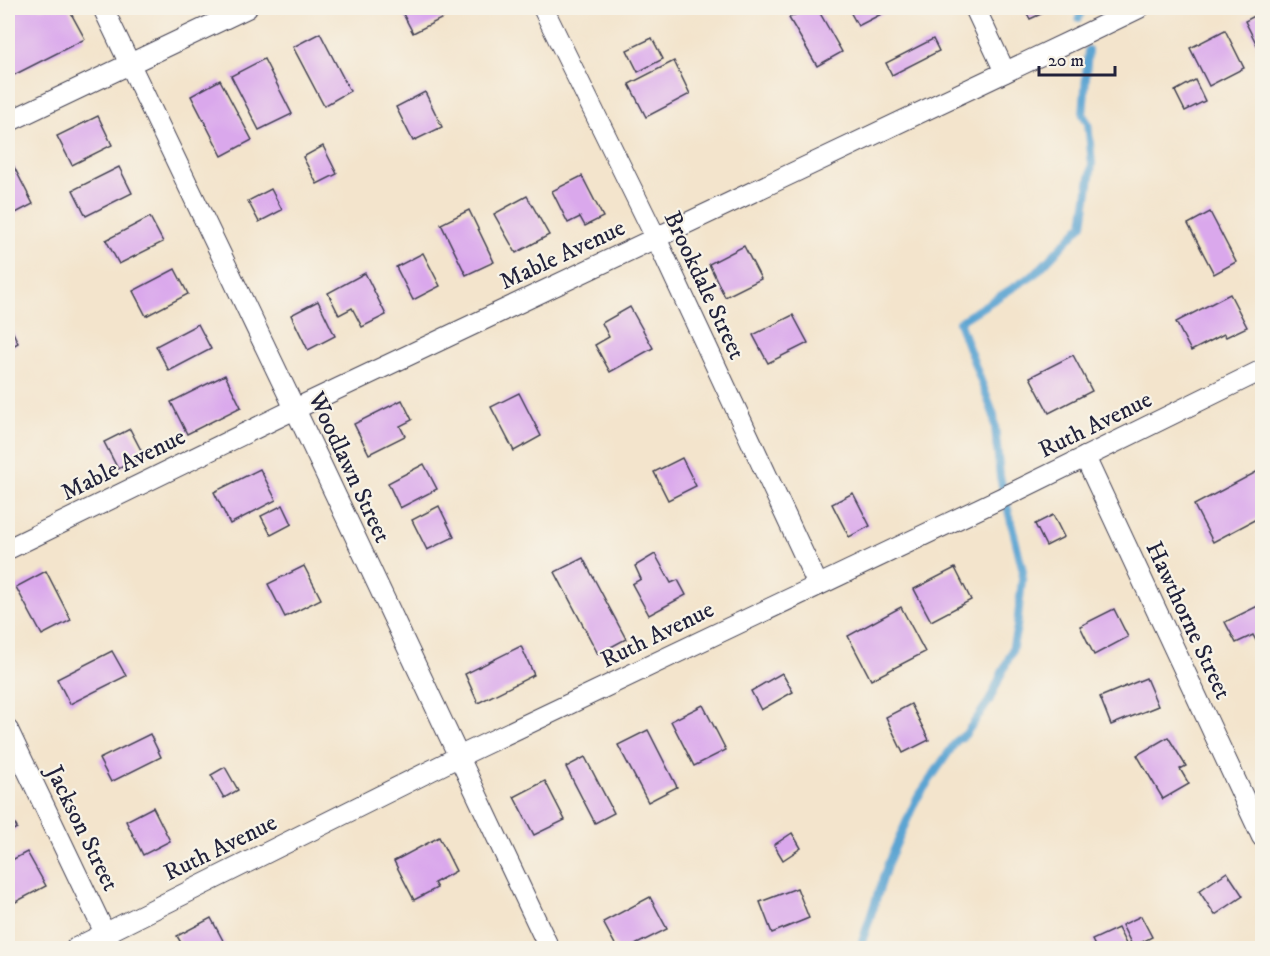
<svg xmlns="http://www.w3.org/2000/svg" width="1270" height="956" font-family="'IM FELL DW Pica',serif">
	<rect width="100%" height="100%" fill="#f7f3e8"/>
	<filter id="ink" filterUnits="userSpaceOnUse"><feTurbulence type="fractalNoise" baseFrequency=".0167" numOctaves="2"/><feDisplacementMap in="SourceGraphic" scale="12" xChannelSelector="R" yChannelSelector="G"/><feConvolveMatrix kernelMatrix="1 2 1 2 8 2 1 2 1" color-interpolation-filters="sRGB"/></filter>
	<filter id="wash" filterUnits="userSpaceOnUse"><feTurbulence type="fractalNoise" baseFrequency=".008" numOctaves="4" result="noise"/><feDisplacementMap in="SourceGraphic" scale="24" xChannelSelector="R" yChannelSelector="G"/><feGaussianBlur stdDeviation="1.35" result="paint"/><feColorMatrix in="noise" values="0 0 0 0 0 0 0 0 0 0 0 0 0 0 0 0 0 1.4 0 .05"/><feComposite in="paint" operator="in"/></filter>
	<g filter="url(#wash)">
		<rect width="100%" height="100%" fill="#f3e4cc"/>
		<g fill="none" stroke-linecap="round" stroke-linejoin="round">
			<!-- stream -->
			<g stroke="#5ba4d2" stroke-width="8">
				<path d="M 1079,18 L 1082,8"/>
				<path d="M 860,948 L 888,863 L 916,800 L 957,740 L 965,735 L 989,701 L 1012,651 L 1017,627 L 1023,571 L 1000,477 L 994,416 L 959,322 L 1036,273 L 1083,224 L 1092,164 L 1088,123 L 1083,115 L 1088,50"/>
			</g>
		</g>
		<g id="blocks">
			<!-- building -->
			<g fill="#daa8ec">
				<path d="M 8,8 L 68,8 L 85,39 L 8,78 Z"/>
				<path d="M 400,8 L 438,8 L 443,18 L 413,33 Z"/>
				<path d="M 807,8 L 817,8 L 842,52 L 817,66 L 789,18 Z"/>
				<path d="M 848,8 L 893,8 L 858,26 Z"/>
				<path d="M 1024,8 L 1054,8 L 1030,19 Z"/>
				<path d="M 1262,12 L 1262,55 L 1245,21 Z"/>
				<path d="M 1225,30 L 1244,68 L 1209,86 L 1190,48 Z"/>
				<path d="M 320,33 L 350,91 L 324,106 L 293,47 Z"/>
				<path d="M 652,38 L 663,59 L 638,72 L 627,50 Z"/>
				<path d="M 933,39 L 939,51 L 892,75 L 886,63 Z"/>
				<path d="M 264,59 L 292,114 L 259,130 L 231,76 Z"/>
				<path d="M 674,61 L 690,94 L 646,117 L 629,84 Z"/>
				<path d="M 220,80 L 252,140 L 222,156 L 191,96 Z"/>
				<path d="M 1195,80 L 1205,101 L 1185,111 L 1175,91 Z"/>
				<path d="M 425,92 L 442,127 L 413,141 L 396,107 Z"/>
				<path d="M 98,116 L 112,145 L 72,165 L 57,136 Z"/>
				<path d="M 323,146 L 337,174 L 317,184 L 303,157 Z"/>
				<path d="M 11,161 L 33,204 L 8,217 L 8,163 Z"/>
				<path d="M 119,167 L 132,193 L 86,216 L 73,190 Z"/>
				<path d="M 582,176 L 603,217 L 585,226 L 580,217 L 568,223 L 552,191 Z"/>
				<path d="M 271,189 L 282,210 L 259,222 L 248,201 Z"/>
				<path d="M 527,196 L 549,235 L 516,253 L 494,214 Z"/>
				<path d="M 469,210 L 494,262 L 466,275 L 441,224 Z"/>
				<path d="M 1210,212 L 1236,262 L 1214,274 L 1188,224 Z"/>
				<path d="M 150,217 L 163,242 L 119,264 L 106,240 Z"/>
				<path d="M 744,246 L 761,279 L 725,297 L 709,264 Z"/>
				<path d="M 423,253 L 440,286 L 413,300 L 396,267 Z"/>
				<path d="M 175,269 L 188,294 L 146,316 L 133,291 Z"/>
				<path d="M 365,273 L 386,315 L 362,327 L 352,308 L 339,315 L 328,293 Z"/>
				<path d="M 1230,294 L 1247,327 L 1226,337 L 1224,334 L 1191,351 L 1176,322 Z"/>
				<path d="M 318,301 L 335,336 L 308,350 L 291,315 Z"/>
				<path d="M 630,307 L 653,348 L 610,372 L 595,345 L 609,337 L 602,323 Z"/>
				<path d="M 793,315 L 808,343 L 768,363 L 753,335 Z"/>
				<path d="M 8,322 L 18,343 L 8,349 Z"/>
				<path d="M 198,324 L 211,349 L 169,371 L 156,346 Z"/>
				<path d="M 1073,355 L 1092,391 L 1049,413 L 1030,377 Z"/>
				<path d="M 225,375 L 241,407 L 187,434 L 171,402 Z"/>
				<path d="M 519,393 L 541,436 L 514,451 L 491,407 Z"/>
				<path d="M 402,400 L 412,420 L 400,426 L 405,436 L 369,454 L 354,424 Z"/>
				<path d="M 130,429 L 144,456 L 118,469 L 104,442 Z"/>
				<path d="M 682,458 L 696,486 L 668,500 L 654,472 Z"/>
				<path d="M 424,464 L 437,489 L 400,508 L 388,483 Z"/>
				<path d="M 260,469 L 276,500 L 230,524 L 214,492 Z"/>
				<path d="M 1262,469 L 1262,516 L 1213,542 L 1194,505 Z"/>
				<path d="M 853,493 L 870,526 L 849,537 L 832,504 Z"/>
				<path d="M 283,505 L 292,524 L 271,535 L 261,516 Z"/>
				<path d="M 439,506 L 454,537 L 427,550 L 412,520 Z"/>
				<path d="M 1053,515 L 1064,537 L 1046,546 L 1035,524 Z"/>
				<path d="M 655,554 L 671,583 L 678,580 L 686,595 L 649,615 L 632,584 L 641,579 L 635,566 Z"/>
				<path d="M 583,558 L 626,639 L 598,654 L 555,572 Z"/>
				<path d="M 304,566 L 321,599 L 285,617 L 268,584 Z"/>
				<path d="M 955,568 L 971,600 L 931,621 L 914,589 Z"/>
				<path d="M 46,571 L 71,620 L 42,635 L 16,587 Z"/>
				<path d="M 1262,604 L 1262,647 L 1260,648 L 1253,635 L 1236,643 L 1225,622 Z"/>
				<path d="M 901,607 L 925,652 L 871,680 L 848,636 Z"/>
				<path d="M 1114,609 L 1128,637 L 1094,655 L 1080,626 Z"/>
				<path d="M 521,646 L 534,675 L 478,703 L 465,674 Z"/>
				<path d="M 112,651 L 126,676 L 70,704 L 57,679 Z"/>
				<path d="M 782,673 L 793,692 L 761,710 L 751,691 Z"/>
				<path d="M 1146,678 L 1158,706 L 1111,725 L 1100,697 Z"/>
				<path d="M 911,704 L 929,740 L 903,753 L 886,717 Z"/>
				<path d="M 703,705 L 726,750 L 694,766 L 671,721 Z"/>
				<path d="M 648,730 L 677,787 L 648,802 L 618,745 Z"/>
				<path d="M 150,734 L 161,757 L 111,782 L 99,759 Z"/>
				<path d="M 1168,737 L 1186,766 L 1180,769 L 1189,784 L 1163,799 L 1137,755 Z"/>
				<path d="M 585,757 L 614,813 L 595,823 L 566,767 Z"/>
				<path d="M 225,767 L 238,790 L 224,798 L 211,775 Z"/>
				<path d="M 545,781 L 565,820 L 534,835 L 514,797 Z"/>
				<path d="M 153,807 L 170,841 L 143,855 L 126,821 Z"/>
				<path d="M 8,810 L 17,828 L 8,833 Z"/>
				<path d="M 792,833 L 801,848 L 783,860 L 774,845 Z"/>
				<path d="M 439,837 L 456,871 L 434,883 L 437,888 L 414,900 L 394,861 Z"/>
				<path d="M 27,852 L 46,886 L 8,906 L 8,862 Z"/>
				<path d="M 1227,872 L 1243,896 L 1215,915 L 1199,891 Z"/>
				<path d="M 797,888 L 809,918 L 772,933 L 760,902 Z"/>
				<path d="M 650,897 L 667,929 L 629,948 L 617,948 L 603,922 Z"/>
				<path d="M 1141,916 L 1152,937 L 1133,947 L 1122,925 Z"/>
				<path d="M 211,918 L 227,948 L 184,948 L 177,936 Z"/>
				<path d="M 1118,928 L 1128,948 L 1096,948 L 1092,940 Z"/>
			</g>
		</g>
	</g>
	<g filter="url(#ink)">
		<use href="#blocks" fill-opacity="0" stroke="#413f51" stroke-width="1.5"/>
		<g fill="none" stroke-linecap="round" stroke-linejoin="round">
			<!-- minor casing -->
			<g stroke="#413f51" stroke-width="22">
				<g id="minor">
					<path d="M 103,8 L 295,409 L 549,948"/>
					<path d="M 543,8 L 656,238 L 818,585"/>
					<path d="M 975,8 L 1005,72"/>
					<path d="M 8,122 L 247,8"/>
					<path d="M 1085,457 L 1262,837"/>
					<path d="M 8,549 L 295,409 L 1073,40 L 1139,8"/>
					<path d="M 8,730 L 112,948"/>
					<path d="M 76,948 L 458,757 L 1014,492 L 1262,370"/>
				</g>
			</g>
			<!-- minor -->
			<use href="#minor" stroke="#fff" stroke-width="20"/>
		</g>
	</g>
	<g text-anchor="middle" stroke-width="4.5" stroke-linejoin="round" paint-order="stroke">
		<!-- street labels -->
		<g font-size="24" fill="#22223b" stroke="#f7f3e8">
			<text transform="translate(562 254) rotate(-25)" y="8">Mable Avenue</text>
			<text transform="translate(705 285) rotate(65)" y="8">Brookdale Street</text>
			<text transform="translate(1095 424) rotate(-26)" y="8">Ruth Avenue</text>
			<text transform="translate(123 464) rotate(-26)" y="8">Mable Avenue</text>
			<text transform="translate(350 467) rotate(65)" y="8">Woodlawn Street</text>
			<text transform="translate(1189 620) rotate(65)" y="8">Hawthorne Street</text>
			<text transform="translate(657 634) rotate(-26)" y="8">Ruth Avenue</text>
			<text transform="translate(83 828) rotate(64)" y="8">Jackson Street</text>
			<text transform="translate(220 847) rotate(-26)" y="8">Ruth Avenue</text>
		</g>
	</g>
	<!-- margin -->
	<rect width="1270" height="956" fill="none" stroke="#f7f3e8" stroke-width="30"/>
	<!-- scale -->
	<path d="M1039 66v9h76v-9" fill="none" stroke="#22223b" stroke-width="3"/>
	<text x="1048" y="66" font-size="18" fill="#22223b" stroke="#f7f3e8" stroke-width="4.5" paint-order="stroke">20 m</text>
</svg>
